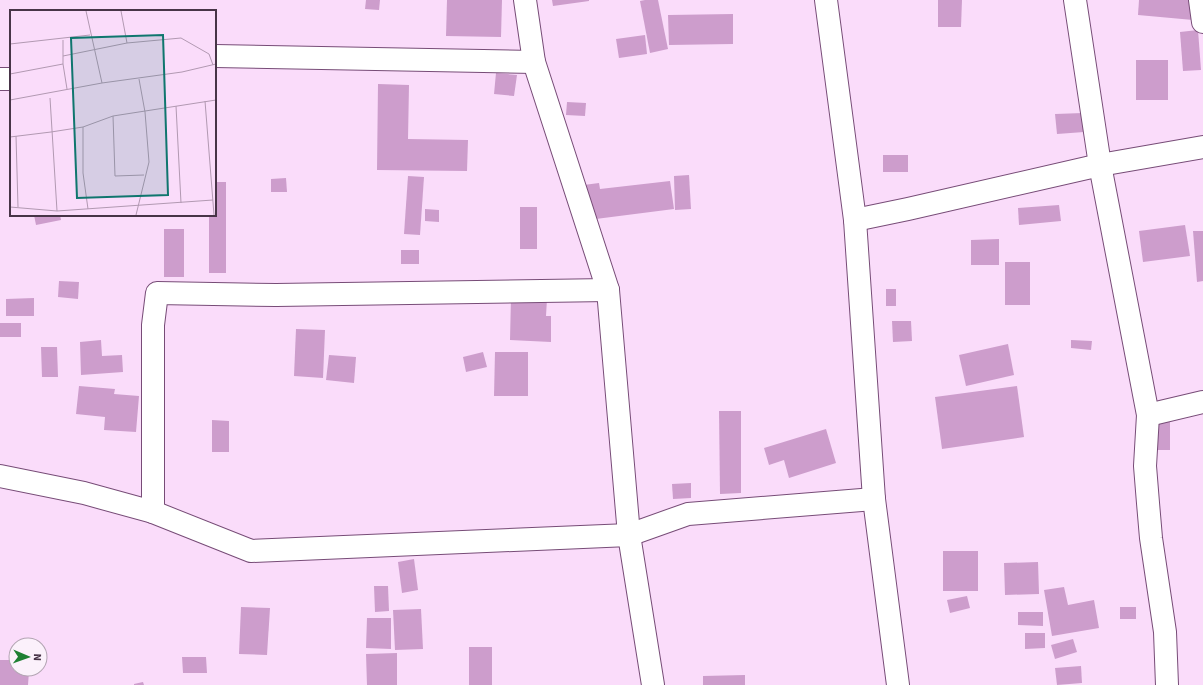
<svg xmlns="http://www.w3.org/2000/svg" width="1203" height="685" font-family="'Source Sans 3',sans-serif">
	<rect width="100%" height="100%" fill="#fadcfa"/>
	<!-- building -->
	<g fill="#cd9dcc">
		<path d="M 366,0 L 380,0 L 379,10 L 365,9 Z"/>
		<path d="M 447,0 L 502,0 L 501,37 L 446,36 Z"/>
		<path d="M 552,0 L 589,0 L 589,1 L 553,6 Z"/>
		<path d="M 645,0 L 658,0 L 668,49 L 650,53 L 640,1 Z"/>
		<path d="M 938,0 L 962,0 L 961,27 L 938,27 Z"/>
		<path d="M 1139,0 L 1194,0 L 1193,20 L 1138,15 Z"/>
		<path d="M 733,14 L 733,44 L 669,45 L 668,15 Z"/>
		<path d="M 1198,30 L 1201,70 L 1183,71 L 1180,32 Z"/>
		<path d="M 645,35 L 647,54 L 619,58 L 616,39 Z"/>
		<rect x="1136" y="60" width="32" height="40"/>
		<path d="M 496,73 L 517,75 L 514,96 L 494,94 Z"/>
		<path d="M 378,84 L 409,85 L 408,139 L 468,140 L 467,171 L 377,170 Z"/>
		<path d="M 567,102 L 586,103 L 585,116 L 566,115 Z"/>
		<path d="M 1083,113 L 1084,132 L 1057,134 L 1055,114 Z"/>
		<rect x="883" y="155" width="25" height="17"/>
		<path d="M 689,175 L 691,209 L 675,210 L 674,176 Z"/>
		<path d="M 408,176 L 424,177 L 420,235 L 404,234 Z"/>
		<path d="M 286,178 L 287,192 L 271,192 L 271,179 Z"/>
		<path d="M 670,181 L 674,209 L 580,221 L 576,186 L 599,183 L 600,189 Z"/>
		<path d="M 215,182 L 226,182 L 226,273 L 209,273 L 209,215 L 215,215 Z"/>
		<path d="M 1059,205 L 1061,221 L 1019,225 L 1018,208 Z"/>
		<rect x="520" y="207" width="17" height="42"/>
		<path d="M 425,209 L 439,210 L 439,222 L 425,221 Z"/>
		<path d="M 34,215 L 60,215 L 61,220 L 36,225 Z"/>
		<path d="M 1185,225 L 1190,256 L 1143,262 L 1139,231 Z"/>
		<rect x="164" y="229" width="20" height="48"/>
		<path d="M 1193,231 L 1203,231 L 1203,281 L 1197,282 Z"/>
		<path d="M 999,239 L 999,265 L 971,265 L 971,240 Z"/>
		<rect x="401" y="250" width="18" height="14"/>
		<rect x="1005" y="262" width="25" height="43"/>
		<path d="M 59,281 L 79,282 L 78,299 L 58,297 Z"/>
		<rect x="886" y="289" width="10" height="17"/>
		<path d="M 511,297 L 547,299 L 546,316 L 551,316 L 551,342 L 510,340 Z"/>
		<path d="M 34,298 L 34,316 L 6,316 L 6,299 Z"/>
		<path d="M 892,321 L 911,321 L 912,341 L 893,342 Z"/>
		<rect x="0" y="323" width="21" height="14"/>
		<path d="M 296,329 L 325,330 L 323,378 L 294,376 Z"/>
		<path d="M 101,340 L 102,356 L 122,355 L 123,372 L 81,375 L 80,342 Z"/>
		<path d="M 1071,340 L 1092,341 L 1091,350 L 1071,348 Z"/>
		<path d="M 1008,344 L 1014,375 L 966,386 L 959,355 Z"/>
		<path d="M 41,347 L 57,347 L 58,377 L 42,377 Z"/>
		<path d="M 483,352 L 487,367 L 466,372 L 463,357 Z"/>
		<path d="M 495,352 L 528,352 L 528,396 L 494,396 Z"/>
		<path d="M 329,355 L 356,357 L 354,383 L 326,380 Z"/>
		<path d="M 79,386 L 115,389 L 114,394 L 139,396 L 136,432 L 104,430 L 105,417 L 76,414 Z"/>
		<path d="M 1017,386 L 1024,437 L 942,449 L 935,397 Z"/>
		<path d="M 719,411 L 741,411 L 741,493 L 720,494 Z"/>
		<path d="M 212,420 L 229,421 L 229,452 L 212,452 Z"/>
		<path d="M 1158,421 L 1170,421 L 1170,450 L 1157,450 Z"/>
		<path d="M 826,429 L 836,463 L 789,478 L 784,460 L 769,465 L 764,448 Z"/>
		<path d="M 691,483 L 691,498 L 673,499 L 672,484 Z"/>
		<rect x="943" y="551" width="35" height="40"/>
		<path d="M 414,559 L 418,590 L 402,593 L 398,562 Z"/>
		<path d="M 1038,562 L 1039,594 L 1005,595 L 1004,563 Z"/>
		<path d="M 374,586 L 388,586 L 389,611 L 375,612 Z"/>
		<path d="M 1064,587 L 1068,605 L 1094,600 L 1099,628 L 1052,636 L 1044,590 Z"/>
		<path d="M 967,596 L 970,608 L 950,613 L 947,600 Z"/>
		<path d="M 241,607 L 270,608 L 267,655 L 239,654 Z"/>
		<rect x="1120" y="607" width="16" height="12"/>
		<path d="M 421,609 L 423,649 L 395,650 L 393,610 Z"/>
		<path d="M 1018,612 L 1043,612 L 1043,626 L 1018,625 Z"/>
		<path d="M 367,618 L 391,618 L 391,649 L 366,648 Z"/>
		<path d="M 1025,633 L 1045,633 L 1045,648 L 1025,649 Z"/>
		<path d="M 1073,639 L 1077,652 L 1055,659 L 1051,645 Z"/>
		<rect x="469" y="647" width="23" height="38"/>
		<path d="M 397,653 L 397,685 L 367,685 L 366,654 Z"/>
		<path d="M 182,657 L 206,657 L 207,673 L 183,673 Z"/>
		<path d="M 0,660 L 14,660 L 14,671 L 29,671 L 28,685 L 0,685 Z"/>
		<path d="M 1081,666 L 1082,683 L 1057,685 L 1055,668 Z"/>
		<path d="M 745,675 L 745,685 L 703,685 L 703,676 Z"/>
		<path d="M 143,682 L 144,685 L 134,685 L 134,684 Z"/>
	</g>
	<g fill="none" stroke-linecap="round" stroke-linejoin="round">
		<!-- street casing -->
		<g stroke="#774c77" stroke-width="24">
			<g id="street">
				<path d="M 525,0 L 534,62 L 608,290 L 629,535 L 653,685"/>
				<path d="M 826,0 L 855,220 L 874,499 L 898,685"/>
				<path d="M 1075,0 L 1100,165 L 1148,415 L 1145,466 L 1148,503 L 1151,538 L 1165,632 L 1167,685"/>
				<path d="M 1200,0 L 1203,22"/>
				<path d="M 215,56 L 534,62"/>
				<path d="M 0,79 L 11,79"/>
				<path d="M 855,220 L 908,209 L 1100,165 L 1203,147"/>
				<path d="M 1148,415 L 1203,402"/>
				<path d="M 0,476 L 84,493 L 153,512 L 251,551 L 629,535 L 688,514 L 874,499"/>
				<path d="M 153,512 L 153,325 L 157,293 L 276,295 L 608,290"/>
			</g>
		</g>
		<!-- street -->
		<use href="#street" stroke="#fff" stroke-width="22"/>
	</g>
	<!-- overview -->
	<g transform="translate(10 10)">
		<rect width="206" height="206" fill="#fadcfa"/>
		<path fill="none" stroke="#b299b2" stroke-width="1" d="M 76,1 L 92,73M 111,1 L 117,33M 53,30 L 53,54 L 57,79M 0,34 L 80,25M 53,46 L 117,33 L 171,28 L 199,44 L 203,55M 0,64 L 53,54M 40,88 L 47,201M 0,90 L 92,73 L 172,62 L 206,54M 195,91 L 204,205M 166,96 L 171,193M 103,106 L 105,166 L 134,165M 73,117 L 73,163 L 78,199M 6,126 L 8,197M 0,127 L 41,122 L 73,117 L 103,106 L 206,90M 0,197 L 47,201 L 203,190M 126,205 L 139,152 L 135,102 L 129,69"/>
		<path fill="#0f766e" fill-opacity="0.15" stroke="#0f766e" stroke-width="2" d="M 153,25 L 158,185 L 67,188 L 61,28 Z"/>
		<rect width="206" height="206" fill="none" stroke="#473447" stroke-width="2"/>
	</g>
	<!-- north arrow -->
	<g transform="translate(28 657) rotate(92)"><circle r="19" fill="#fbf1fb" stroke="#b3a5b3"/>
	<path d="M0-3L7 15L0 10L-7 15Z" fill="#1e8033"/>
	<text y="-6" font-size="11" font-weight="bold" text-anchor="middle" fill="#473447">N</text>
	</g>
</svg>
